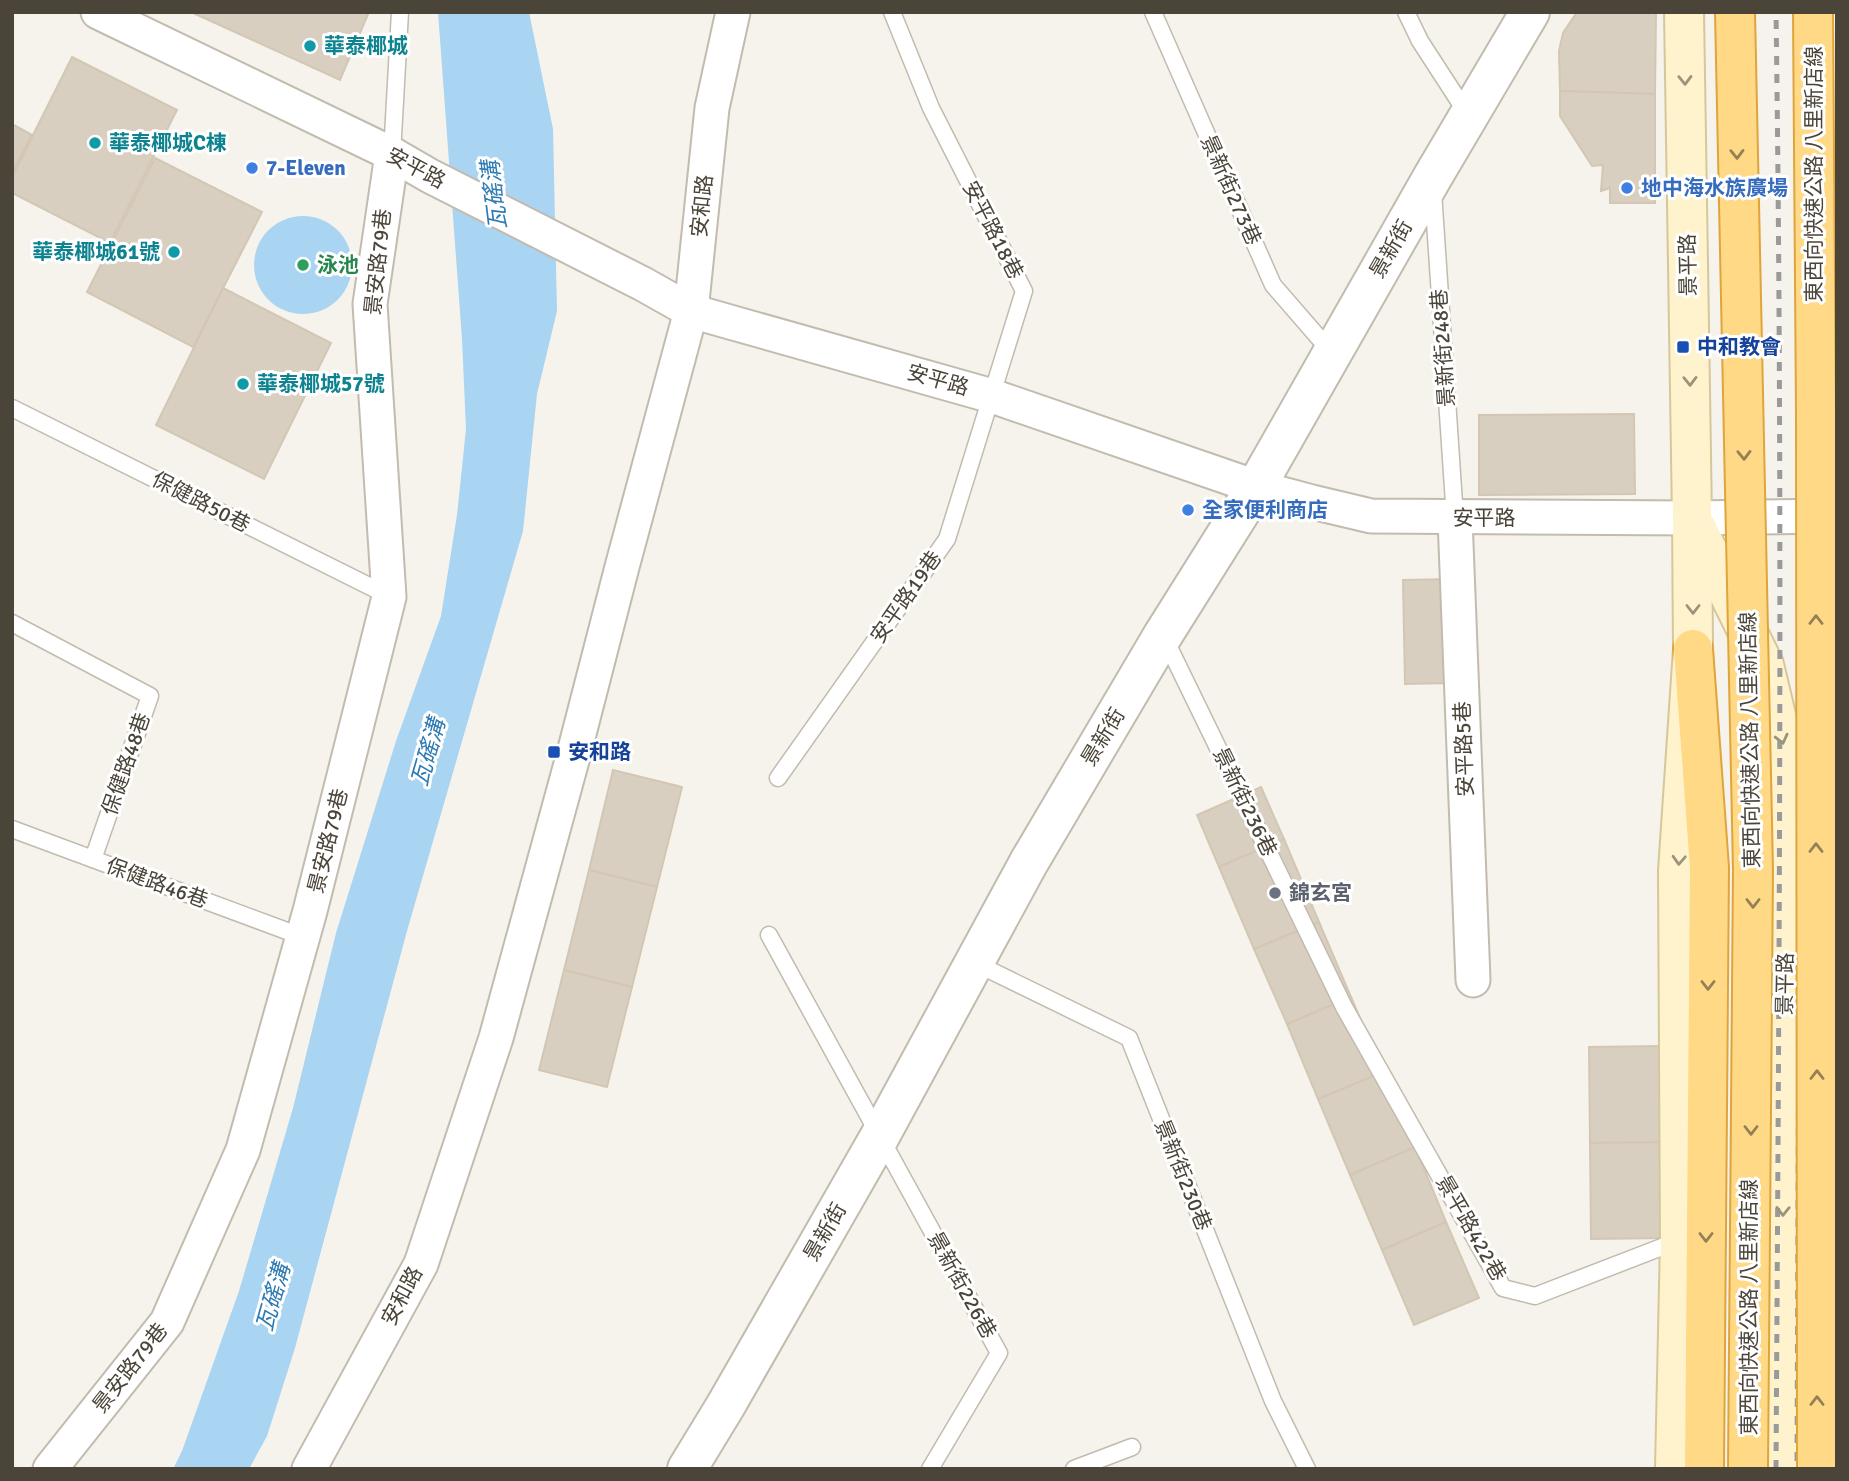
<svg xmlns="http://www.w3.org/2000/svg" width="1849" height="1481" font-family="Signika,'Noto Sans TC',sans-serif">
	<rect width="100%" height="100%" fill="#f6f3ec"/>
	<!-- water -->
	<g fill="#a9d4f2">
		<path d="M 438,12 L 529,12 L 553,129 L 557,311 L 537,394 L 523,531 L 407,931 L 295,1348 L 267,1436 L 249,1469 L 173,1469 L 182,1451 L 239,1291 L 293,1108 L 336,933 L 396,741 L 441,616 L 457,515 L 466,429 L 462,339 Z"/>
		<circle cx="303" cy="265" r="49"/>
	</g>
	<!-- building -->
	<g fill="#d8cfc1" stroke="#d3c7b4" stroke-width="2">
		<path d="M 191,12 L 369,12 L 340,80 Z"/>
		<path d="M 1577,12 L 1656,12 L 1655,94 L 1560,91 L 1559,51 L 1563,33 Z"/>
		<path d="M 72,57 L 177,110 L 110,243 L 12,193 L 12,177 Z"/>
		<path d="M 1560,91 L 1655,94 L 1655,203 L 1610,203 L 1610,188 L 1601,191 L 1603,165 L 1592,166 L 1560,116 Z"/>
		<path d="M 12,124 L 32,135 L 12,173 Z"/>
		<path d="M 155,158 L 262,212 L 193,347 L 87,292 Z"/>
		<path d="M 223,288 L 331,343 L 264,479 L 156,425 Z"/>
		<path d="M 1634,414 L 1635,494 L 1479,495 L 1479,415 Z"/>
		<path d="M 1451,579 L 1453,683 L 1405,684 L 1403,580 Z"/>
		<path d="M 613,770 L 682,787 L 657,887 L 589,870 Z"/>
		<path d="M 1261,787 L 1284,839 L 1219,867 L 1197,815 Z"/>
		<path d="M 1284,839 L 1319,922 L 1254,949 L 1219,867 Z"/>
		<path d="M 589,870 L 657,887 L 632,987 L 564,970 Z"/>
		<path d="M 1319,922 L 1351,997 L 1287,1024 L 1254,949 Z"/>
		<path d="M 564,970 L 632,987 L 607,1087 L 539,1070 Z"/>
		<path d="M 1351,997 L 1383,1072 L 1318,1099 L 1287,1024 Z"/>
		<path d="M 1663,1046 L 1665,1142 L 1590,1143 L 1589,1047 Z"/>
		<path d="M 1383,1072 L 1415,1147 L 1350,1175 L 1318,1099 Z"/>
		<path d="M 1665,1142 L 1666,1238 L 1591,1239 L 1590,1143 Z"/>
		<path d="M 1415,1147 L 1446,1222 L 1382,1250 L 1350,1175 Z"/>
		<path d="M 1446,1222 L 1479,1298 L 1414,1325 L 1382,1250 Z"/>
	</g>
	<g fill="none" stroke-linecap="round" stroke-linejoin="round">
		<!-- service casing -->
		<g stroke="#c2bbae" stroke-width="19">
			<g id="service">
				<path d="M 1153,12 L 1273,285 L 1332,353"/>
				<path d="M 1406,12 L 1420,41 L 1468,115"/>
				<path d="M 392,154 L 400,12"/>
				<path d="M 1433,192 L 1455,518"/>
				<path d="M 12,408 L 389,596"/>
				<path d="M 12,623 L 150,696 L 93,859"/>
				<path d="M 1164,637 L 1344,1007 L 1503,1288 L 1535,1296 L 1680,1240"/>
				<path d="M 778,778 L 947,539 L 1024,291 L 931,108 L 892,12"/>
				<path d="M 12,829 L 303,937"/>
				<path d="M 769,935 L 999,1353 L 930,1469"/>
				<path d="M 975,963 L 1129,1038 L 1273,1401 L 1307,1469"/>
				<path d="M 1074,1469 L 1132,1447"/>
			</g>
		</g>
		<!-- minor casing -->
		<g stroke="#c2bbae" stroke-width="37">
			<g id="minor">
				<path d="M 98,12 L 392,154 L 430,176 L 643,284 L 691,311 L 992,396 L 1256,487 L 1312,502 L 1371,516 L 1692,518 L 1837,516"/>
				<path d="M 1455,518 L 1473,980"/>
				<path d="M 50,1469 L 167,1322 L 243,1150 L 310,911 L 389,597 L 370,304 L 392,154"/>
				<path d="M 309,1469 L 421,1264 L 496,1038 L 574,753 L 622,567 L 691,311 L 712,108 L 733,12"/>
			</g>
		</g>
		<!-- tertiary casing -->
		<g stroke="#c2bbae" stroke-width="42">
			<path id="tertiary" d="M 687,1469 L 726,1405 L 880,1136 L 1029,862 L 1163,635 L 1256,487 L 1432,178 L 1530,12"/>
		</g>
		<!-- secondary casing -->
		<g stroke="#d6c79b" stroke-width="42">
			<g id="secondary">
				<path d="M 1696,527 L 1764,665 L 1787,762 L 1781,1469"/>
				<path d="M 1675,1469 L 1680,1240 L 1678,871 L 1693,649 L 1692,518 L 1684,12"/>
			</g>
		</g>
		<!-- trunk casing -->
		<g stroke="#e0a43c" stroke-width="42">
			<path id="trunk" d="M 1693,649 L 1709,868 L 1704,1469"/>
		</g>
		<!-- service -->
		<use href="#service" stroke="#fff" stroke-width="16"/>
		<!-- minor -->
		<use href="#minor" stroke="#fff" stroke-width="33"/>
		<!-- tertiary -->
		<use href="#tertiary" stroke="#fff" stroke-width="38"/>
		<!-- secondary -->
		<use href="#secondary" stroke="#fff3cd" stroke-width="38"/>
		<!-- trunk -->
		<use href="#trunk" stroke="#ffd985" stroke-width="38"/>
		<!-- rail -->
		<g stroke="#9a9a9a" stroke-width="5" stroke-dasharray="9 9" stroke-linecap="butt">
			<path d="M 1796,12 L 1801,451 L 1797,1469"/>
			<path d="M 1776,1469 C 1779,983 1783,498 1776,12"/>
		</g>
		<!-- trunk-bridge casing -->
		<g stroke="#e0a43c" stroke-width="42" stroke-linecap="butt">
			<g id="trunk-bridge">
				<path d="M 1735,12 L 1753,870 L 1748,1469"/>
				<path d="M 1813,12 L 1816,414 L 1817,1469"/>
			</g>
		</g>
		<!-- trunk-bridge -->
		<use href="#trunk-bridge" stroke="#ffd985" stroke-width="38"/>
	</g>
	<!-- one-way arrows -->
	<defs><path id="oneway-chevron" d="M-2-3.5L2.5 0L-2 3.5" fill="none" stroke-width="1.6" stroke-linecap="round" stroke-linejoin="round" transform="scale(1.75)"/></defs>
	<g stroke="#9c937c">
		<use href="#oneway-chevron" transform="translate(1685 80) rotate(89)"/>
		<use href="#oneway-chevron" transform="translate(1690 381) rotate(89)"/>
		<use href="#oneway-chevron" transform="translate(1693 609) rotate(90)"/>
		<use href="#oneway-chevron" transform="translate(1782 739) rotate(76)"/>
		<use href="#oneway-chevron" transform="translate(1679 860) rotate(93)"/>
		<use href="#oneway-chevron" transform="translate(1783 1211) rotate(91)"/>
	</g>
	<g stroke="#938057">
		<use href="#oneway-chevron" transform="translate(1737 154) rotate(89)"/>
		<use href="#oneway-chevron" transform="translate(1744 455) rotate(89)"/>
		<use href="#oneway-chevron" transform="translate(1816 620) rotate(-90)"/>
		<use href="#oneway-chevron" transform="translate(1816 848) rotate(-90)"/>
		<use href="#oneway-chevron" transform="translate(1753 903) rotate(90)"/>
		<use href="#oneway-chevron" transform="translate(1708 985) rotate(90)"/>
		<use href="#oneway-chevron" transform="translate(1817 1075) rotate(-90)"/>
		<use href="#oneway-chevron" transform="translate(1751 1130) rotate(90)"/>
		<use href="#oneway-chevron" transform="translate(1706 1237) rotate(90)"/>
		<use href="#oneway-chevron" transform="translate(1817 1401) rotate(-90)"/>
	</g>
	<!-- markers -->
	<g fill="#0f9aa8" stroke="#fff" stroke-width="2.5">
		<circle cx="310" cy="46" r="7"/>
		<circle cx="95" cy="143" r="7"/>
		<circle cx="174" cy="252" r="7"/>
		<circle cx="243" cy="384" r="7"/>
	</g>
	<g fill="#3f7fe0" stroke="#fff" stroke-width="2.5">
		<circle cx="252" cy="168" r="7"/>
		<circle cx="1627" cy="188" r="7"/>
		<circle cx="1188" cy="510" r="7"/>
	</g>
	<circle fill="#2e9e5b" stroke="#fff" stroke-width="2.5" cx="303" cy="265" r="7"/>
	<g fill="#1a4fb4" stroke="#fff" stroke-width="2.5">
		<rect x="1676" y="340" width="14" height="14" rx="3.5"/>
		<rect x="547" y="745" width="14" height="14" rx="3.5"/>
	</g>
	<circle fill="#6b7280" stroke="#fff" stroke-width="2.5" cx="1275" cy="893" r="7"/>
	<g text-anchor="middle" stroke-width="6" stroke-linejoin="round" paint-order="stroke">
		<!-- culture labels -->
		<g font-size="21" font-weight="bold" fill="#0d838f" stroke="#fff" text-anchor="start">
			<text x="324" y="53">華泰椰城</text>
			<text x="109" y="150">華泰椰城C棟</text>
			<text x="160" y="259" text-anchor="end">華泰椰城61號</text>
			<text x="257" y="391">華泰椰城57號</text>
		</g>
		<!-- shop labels -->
		<g font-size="21" font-weight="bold" fill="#366cbe" stroke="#fff" text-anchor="start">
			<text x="266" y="175">7-Eleven</text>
			<text x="1641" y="195">地中海水族廣場</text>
			<text x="1202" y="517">全家便利商店</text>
		</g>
		<!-- street labels -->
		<g font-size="21" fill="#4b4439" stroke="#fff">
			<text transform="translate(416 168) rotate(28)" y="7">安平路</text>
			<text transform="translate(1814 174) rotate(-90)" y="7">東西向快速公路 八里新店線</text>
			<text transform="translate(1231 190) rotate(66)" y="7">景新街273巷</text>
			<text transform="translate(702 206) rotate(-84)" y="7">安和路</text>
			<text transform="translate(993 230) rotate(63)" y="7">安平路18巷</text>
			<text transform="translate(1391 249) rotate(-60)" y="7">景新街</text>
			<text transform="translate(378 262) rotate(-84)" y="7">景安路79巷</text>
			<text transform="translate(1688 265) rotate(-91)" y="7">景平路</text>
			<text transform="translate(1443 348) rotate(-94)" y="7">景新街248巷</text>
			<text transform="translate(938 380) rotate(16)" y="7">安平路</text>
			<text transform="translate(201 502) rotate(27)" y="7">保健路50巷</text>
			<text x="1484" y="525">安平路</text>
			<text transform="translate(906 597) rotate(-55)" y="7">安平路19巷</text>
			<text transform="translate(1103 737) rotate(-59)" y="7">景新街</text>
			<text transform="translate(1750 740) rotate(-91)" y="7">東西向快速公路 八里新店線</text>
			<text transform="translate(1464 749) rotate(-92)" y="7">安平路5巷</text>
			<text transform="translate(126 764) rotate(-71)" y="7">保健路48巷</text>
			<text transform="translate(1245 802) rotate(64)" y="7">景新街236巷</text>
			<text transform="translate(328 841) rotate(-76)" y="7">景安路79巷</text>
			<text transform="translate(157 883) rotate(20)" y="7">保健路46巷</text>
			<text transform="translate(1785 984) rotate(-89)" y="7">景平路</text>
			<text transform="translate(1183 1175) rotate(68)" y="7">景新街230巷</text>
			<text transform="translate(1471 1228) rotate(60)" y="7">景平路422巷</text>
			<text transform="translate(825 1232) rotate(-60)" y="7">景新街</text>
			<text transform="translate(962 1285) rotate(61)" y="7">景新街226巷</text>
			<text transform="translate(402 1296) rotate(-62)" y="7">安和路</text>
			<text transform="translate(1749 1307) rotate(-90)" y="7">東西向快速公路 八里新店線</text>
			<text transform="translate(130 1368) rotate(-52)" y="7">景安路79巷</text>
		</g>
		<!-- leisure labels -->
		<g font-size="21" font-weight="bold" fill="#27864d" stroke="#fff" text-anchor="start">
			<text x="317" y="272">泳池</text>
		</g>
		<!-- transit labels -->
		<g font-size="21" font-weight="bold" fill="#164399" stroke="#fff" text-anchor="start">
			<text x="1697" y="354">中和教會</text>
			<text x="568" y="759">安和路</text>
		</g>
		<!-- worship labels -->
		<g font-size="21" font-weight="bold" fill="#5b616d" stroke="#fff" text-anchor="start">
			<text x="1289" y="900">錦玄宮</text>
		</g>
		<!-- water labels -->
		<g font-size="23" font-style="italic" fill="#2e7ab2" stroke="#fff">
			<text transform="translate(494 195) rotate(-97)" y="8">瓦磘溝</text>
			<text transform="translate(428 752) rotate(-74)" y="8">瓦磘溝</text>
			<text transform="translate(273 1297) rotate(-74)" y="8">瓦磘溝</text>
		</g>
	</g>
	<!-- border -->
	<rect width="1849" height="1481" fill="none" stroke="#4b4439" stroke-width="28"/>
</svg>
